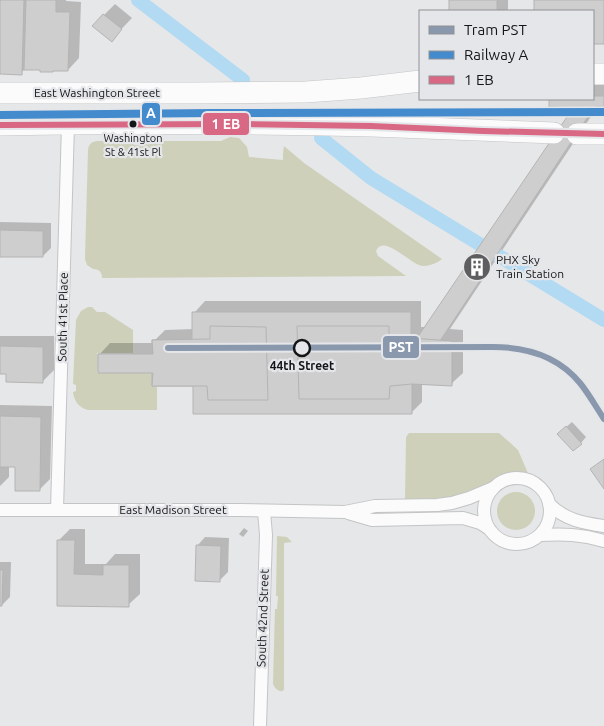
<svg xmlns="http://www.w3.org/2000/svg" width="604" height="726" font-family="Ubuntu,sans-serif">
	<rect width="100%" height="100%" fill="#e6e7e8"/>
	<!-- green -->
	<g fill="#ced0b9">
		<path d="M 230,137 L 239,138 L 247,147 L 249,157 L 283,160 L 283,153 L 284,146 L 304,163 L 442,259 C 437,263 430,266 423,266 C 410,265 384,233 376,251 L 378,256 L 406,276 L 102,278 C 102,272 99,269 93,269 L 87,265 L 85,259 L 88,150 C 89,144 91,142 97,141 L 127,141 L 135,145 L 142,145 L 150,141 L 221,141 Z"/>
		<path d="M 88,307 L 92,307 L 97,312 L 105,312 L 133,330 L 133,353 L 97,353 L 97,373 L 152,373 L 152,386 L 157,387 L 157,410 L 88,410 C 79,408 74,401 73,392 L 76,391 L 76,385 L 73,384 L 76,320 L 81,311 Z"/>
		<path d="M 409,433 L 499,433 L 518,450 L 527,471 L 528,475 L 508,473 L 490,482 L 471,493 L 446,500 L 405,502 L 406,437 Z"/>
		<circle cx="516" cy="511" r="19"/>
		<path d="M 277,536 L 287,537 L 292,542 L 284,543 L 284,689 L 283,691 C 278,692 275,688 273,684 L 275,609 L 277,609 L 278,596 L 276,596 Z"/>
	</g>
	<!-- shadow -->
	<g fill="#0003">
		<path d="M 0,0 L 66,0 L 66,1 L 81,2 L 79,58 L 68,70 L 26,68 L 21,73 L 0,73 Z"/>
		<path d="M 450,0 L 508,0 L 508,9 L 506,11 L 450,11 Z"/>
		<path d="M 536,0 L 604,0 L 604,43 L 593,43 L 593,11 L 536,11 Z"/>
		<path d="M 115,4 L 132,18 L 111,40 L 104,15 Z"/>
		<path d="M 593,85 L 604,85 L 604,106 L 598,106 L 450,329 L 463,330 L 463,373 L 451,384 L 422,383 L 422,402 L 411,413 L 194,384 L 99,355 L 110,343 L 154,343 L 154,341 L 165,330 L 194,329 L 194,313 L 205,301 L 421,301 L 421,327 L 426,327 L 575,106 L 550,99 L 593,99 Z"/>
		<path d="M 0,222 L 51,223 L 51,248 L 43,256 L 0,249 Z"/>
		<path d="M 0,336 L 54,336 L 54,370 L 43,381 L 8,372 L 0,372 Z"/>
		<path d="M 0,405 L 52,406 L 50,479 L 39,490 L 17,466 L 9,466 L 9,477 L 0,486 Z"/>
		<path d="M 572,422 L 586,437 L 581,443 L 564,429 Z"/>
		<path d="M 244,528 L 248,531 L 243,537 L 239,534 Z"/>
		<path d="M 70,529 L 85,529 L 85,564 L 106,564 L 115,554 L 140,554 L 140,594 L 128,605 L 58,605 L 59,540 Z"/>
		<path d="M 205,537 L 229,538 L 228,572 L 219,581 L 197,546 Z"/>
		<path d="M 0,562 L 11,562 L 10,597 L 2,605 L 0,605 Z"/>
	</g>
	<g fill="none" stroke-linecap="round" stroke-linejoin="round">
		<!-- canal -->
		<g stroke="#b2daf3" stroke-width="14">
			<path d="M 138,0 L 243,80"/>
			<path d="M 321,138 L 371,178 L 604,320"/>
		</g>
	</g>
	<!-- building -->
	<g fill="#cfcecf" stroke="#b4b4b4">
		<path d="M 0,0 L 24,0 L 22,75 L 0,74 Z"/>
		<path d="M 26,0 L 56,0 L 56,12 L 70,12 L 68,71 L 53,71 L 53,72 L 40,72 L 40,70 L 24,70 Z"/>
		<rect x="449" y="0" width="48" height="11"/>
		<path d="M 534,0 L 604,0 L 604,44 L 593,44 L 593,11 L 534,11 Z"/>
		<path d="M 103,14 L 122,29 L 112,42 L 92,26 Z"/>
		<path d="M 593,96 L 604,96 L 604,107 L 595,107 L 593,109 L 440,341 L 452,341 L 452,384 L 412,384 L 412,414 L 193,414 L 193,386 L 152,386 L 152,372 L 98,372 L 98,354 L 153,354 L 152,340 L 192,340 L 192,312 L 411,312 L 411,338 L 417,338 L 573,108 L 549,107 L 549,99 L 593,99 Z"/>
		<path d="M 0,230 L 43,231 L 43,257 L 0,257 Z"/>
		<path d="M 210,326 L 266,327 L 268,400 L 208,400 L 207,386 L 152,386 L 153,373 L 98,373 L 98,354 L 153,354 L 152,340 L 210,339 Z"/>
		<path d="M 297,326 L 389,326 L 389,338 L 411,338 L 452,341 L 452,386 L 412,384 L 390,386 L 389,399 L 299,399 Z"/>
		<path d="M 0,346 L 43,347 L 43,383 L 6,382 L 6,374 L 0,374 Z"/>
		<path d="M 0,416 L 41,417 L 40,491 L 15,491 L 15,467 L 0,467 Z"/>
		<path d="M 566,426 L 582,444 L 573,451 L 557,434 Z"/>
		<path d="M 604,459 L 604,489 L 590,469 Z"/>
		<path d="M 57,540 L 75,540 L 74,574 L 103,575 L 103,565 L 129,565 L 129,607 L 57,606 Z"/>
		<path d="M 196,545 L 221,546 L 220,582 L 195,581 Z"/>
		<path d="M 0,570 L 3,570 L 2,606 L 0,606 Z"/>
	</g>
	<g fill="none" stroke-linecap="round" stroke-linejoin="round">
		<!-- minor casing -->
		<g stroke="#c3c4c5" stroke-width="14">
			<g id="minor">
				<circle cx="517" cy="511" r="33"/>
				<path d="M 549,504 C 565,520 583,523 604,526"/>
				<path d="M 0,510 L 240,510 L 345,512 L 375,506 L 437,505 L 452,503 L 469,498 L 493,488"/>
				<path d="M 57,510 L 68,124"/>
				<path d="M 348,513 L 372,520 L 463,518 L 480,523 L 488,528"/>
				<path d="M 540,535 C 563,534 581,534 604,541"/>
				<path d="M 260,726 L 266,535 L 264,511"/>
			</g>
		</g>
		<!-- primary casing -->
		<g stroke="#c3c4c5" stroke-width="22">
			<g id="primary">
				<path d="M 593,74 L 604,74"/>
				<path d="M 0,93 L 194,93 L 306,92 L 361,88 L 420,81"/>
				<path d="M 0,125 C 124,123 248,123 372,126 C 432,128 493,131 554,133"/>
				<path d="M 577,134 L 604,134"/>
			</g>
		</g>
		<!-- minor -->
		<use href="#minor" stroke="#fbfbfc" stroke-width="12"/>
		<!-- primary -->
		<use href="#primary" stroke="#fbfbfc" stroke-width="21"/>
		<!-- bus-1 casing -->
		<g stroke="#e5e6e9" stroke-width="10">
			<path id="bus-1" d="M 0,125 L 241,124 L 371,126 L 483,131 L 604,134"/>
		</g>
		<!-- bus-1 -->
		<use href="#bus-1" stroke="#d96885" stroke-width="6"/>
		<!-- rail-1 casing -->
		<g stroke="#e5e6e9" stroke-width="11">
			<path id="rail-1" d="M 0,115 L 213,113 L 604,112"/>
		</g>
		<!-- rail-1 -->
		<use href="#rail-1" stroke="#448bcd" stroke-width="8"/>
		<!-- tram-1 casing -->
		<g stroke="#e5e6e9" stroke-width="10">
			<path id="tram-1" d="M 168,348 L 493,347 C 526,347 558,356 580,383 C 589,394 596,407 604,419"/>
		</g>
		<!-- tram-1 -->
		<use href="#tram-1" stroke="#8998ac" stroke-width="6"/>
	</g>
	<!-- icons -->
	<defs>
		<g id="building-disc" transform="scale(1.4375)"><circle r="9.5" fill="#5e5e60" stroke="#e5e6e9"/><path d="M-4-6H4V6H1V3H-1V6H-4ZM-2.5-4.3h1.7v1.8h-1.7ZM.8-4.3h1.7v1.8H.8ZM-2.5-1h1.7V.8h-1.7ZM.8-1h1.7V.8H.8Z" fill="#fff"/></g>
	</defs>
	<g fill-rule="evenodd">
		<use href="#building-disc" x="477" y="267"/>
	</g>
	<!-- markers -->
	<circle fill="#141516" stroke="#e5e6e9" stroke-width="2" cx="133" cy="124" r="4.5"/>
	<circle fill="#e5e6e9" stroke="#141516" stroke-width="2.5" cx="302" cy="348" r="8"/>
	<g text-anchor="middle" stroke-width="4.5" stroke-linejoin="round" paint-order="stroke">
		<!-- bus labels -->
		<g font-size="11" fill="#141516" stroke="#e5e6e9">
			<text x="133" y="142">Washington<tspan x="133" dy="14">St &amp; 41st Pl</tspan></text>
		</g>
		<!-- street labels -->
		<g font-size="12" fill="#141516" stroke="#e5e6e9">
			<text x="97" y="97">East Washington Street</text>
			<text transform="translate(63 317) rotate(-89)" y="4">South 41st Place</text>
			<text x="173" y="514">East Madison Street</text>
			<text transform="translate(263 618) rotate(-88)" y="4">South 42nd Street</text>
		</g>
		<!-- poi labels -->
		<g font-size="12" fill="#141516" stroke="#e5e6e9" text-anchor="start">
			<text x="496" y="264">PHX Sky<tspan x="496" dy="14">Train Station</tspan></text>
		</g>
		<!-- stop labels -->
		<g font-size="12" font-weight="bold" fill="#141516" stroke="#e5e6e9">
			<text x="302" y="370">44th Street</text>
		</g>
	</g>
	<g stroke="#e5e6e9" stroke-width="2">
		<rect x="141" y="102" width="20" height="24" rx="5" fill="#448bcd"/>
		<rect x="202" y="112" width="48" height="24" rx="5" fill="#d96885"/>
		<rect x="382" y="335" width="38" height="24" rx="5" fill="#8998ac"/>
	</g>
	<g font-size="14" text-anchor="middle" font-weight="bold" fill="#fff">
		<text x="151" y="118">A</text>
		<text x="226" y="129">1 EB</text>
		<text x="401" y="352">PST</text>
	</g>
	<!-- legend -->
	<rect x="419" y="10" width="175" height="90" fill="#e5e6e9" stroke="#919295"/>
	<rect x="429" y="26" width="25" height="8" fill="#8998ac" stroke="#919295"/>
	<text x="464" y="35" font-size="15" fill="#141516">Tram PST</text>
	<rect x="429" y="51" width="25" height="8" fill="#448bcd" stroke="#919295"/>
	<text x="464" y="60" font-size="15" fill="#141516">Railway A</text>
	<rect x="429" y="76" width="25" height="8" fill="#d96885" stroke="#919295"/>
	<text x="464" y="85" font-size="15" fill="#141516">1 EB</text>
</svg>
